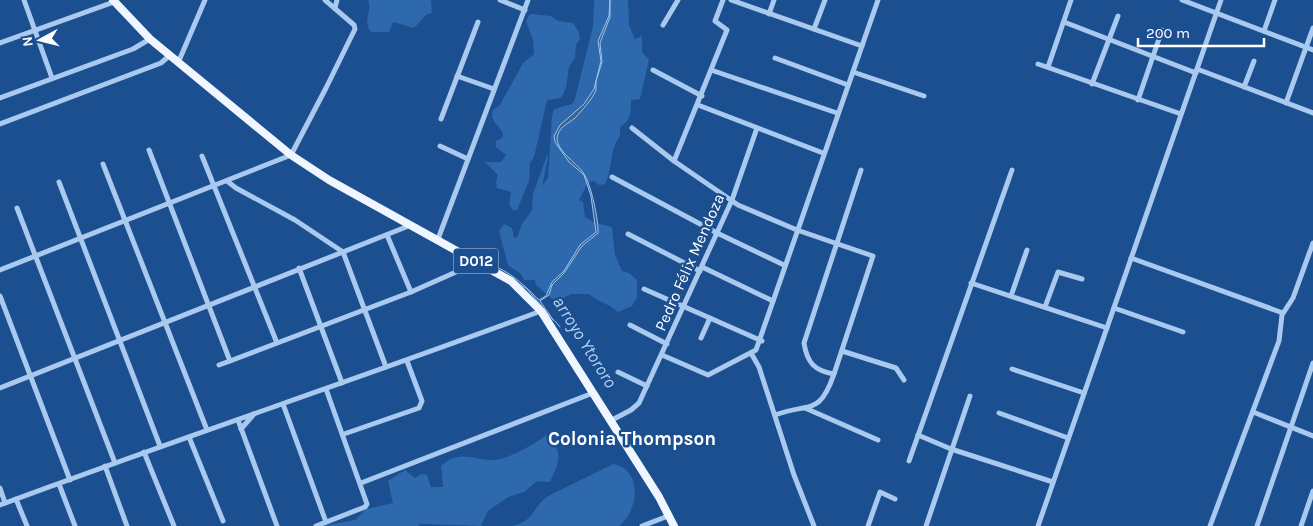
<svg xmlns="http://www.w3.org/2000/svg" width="1313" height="526" font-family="Karla,sans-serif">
	<rect width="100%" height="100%" fill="#1b4f8f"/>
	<!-- green -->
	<g fill="#2e69ad">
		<path d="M 368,0 L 431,0 L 432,13 L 427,14 L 414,28 L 393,22 L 389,32 L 371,32 C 362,21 373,10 368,0 Z"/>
		<path d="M 594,0 L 628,0 L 629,25 L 635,39 L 642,36 L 642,52 L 649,60 L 640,99 L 631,100 C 631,111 631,121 620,127 L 620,136 C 609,151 613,169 605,184 L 599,185 L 594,181 L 588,182 L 579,200 L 583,202 L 585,217 L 596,223 L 612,227 L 615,255 L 622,271 L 629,273 L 637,280 L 637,297 L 632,306 L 618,312 C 608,303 598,302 589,294 L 572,294 L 555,301 L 536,285 L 535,280 L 524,280 L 521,274 L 508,265 L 499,231 L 504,224 L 512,228 L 514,238 L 517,237 L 522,224 L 532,210 L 533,194 L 547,155 L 548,158 L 542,186 L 548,178 L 552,116 L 554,109 L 572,104 L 575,99 L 593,26 Z"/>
		<path d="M 530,14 L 551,16 L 558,21 L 573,23 L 579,32 L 580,39 L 576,45 L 575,58 L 569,67 L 566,88 L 561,98 L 547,100 L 534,157 L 530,163 L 529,181 L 517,210 L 513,210 L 509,204 L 511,192 L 497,188 L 496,182 L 498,175 L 485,162 L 501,162 L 506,155 L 496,147 L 496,141 L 502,138 L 503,134 C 500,125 489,122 493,110 L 500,105 L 523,63 L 534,54 L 533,40 L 526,21 Z"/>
		<path d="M 546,435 C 565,453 559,461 550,482 L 537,481 L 524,492 L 508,497 L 488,511 L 481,525 L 484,526 L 420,524 L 418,526 L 322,526 L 355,520 L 366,509 L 393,503 L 388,481 L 405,470 L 415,478 L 421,474 L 427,475 L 431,487 L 443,487 L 441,466 C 459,449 473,460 493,460 C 506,460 536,444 546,435 Z"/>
		<path d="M 613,464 C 643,469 639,511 619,526 L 510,526 C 539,521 530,504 554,493 C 574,483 594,474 613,464 Z"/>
	</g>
	<!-- water -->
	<path fill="#3c6290" stroke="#9cc4f0" d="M 610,0 L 610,17 L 600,43 L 602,62 L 596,81 L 596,90 C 592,100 582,110 575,118 C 569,123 561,126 558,134 C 552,149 578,163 584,174 C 591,184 599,222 598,233 L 582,246 L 564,273 L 552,285 L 549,295 L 540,301 L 554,321 L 527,289 L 491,266 C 507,268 527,288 539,300 L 546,296 L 552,282 L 564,271 L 580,245 L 596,232 L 591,196 L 584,175 L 569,162 L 555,142 L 554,136 L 560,125 L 584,104 L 594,89 L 601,61 L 598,41 L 609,16 Z"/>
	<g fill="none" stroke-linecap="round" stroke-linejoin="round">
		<!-- stream -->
		<path stroke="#9cc4f0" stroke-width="1" d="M 555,321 L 560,327"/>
		<!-- minor -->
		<g stroke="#a9c9ee" stroke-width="5">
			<path d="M 24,0 L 52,78"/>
			<path d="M 500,0 L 525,10"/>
			<path d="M 731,0 L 862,46"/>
			<path d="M 1182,0 L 1313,50"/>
			<path d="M 335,8 L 337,0"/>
			<path d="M 769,14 L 774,0"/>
			<path d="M 1064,22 L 1196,73"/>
			<path d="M 663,25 L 678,0"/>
			<path d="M 814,29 L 825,0"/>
			<path d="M 1264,31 L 1275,0"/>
			<path d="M 0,43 L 114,2"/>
			<path d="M 775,58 L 848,85"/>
			<path d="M 178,63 L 205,0"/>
			<path d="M 1038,64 L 1181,114"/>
			<path d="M 1048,67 L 1071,0"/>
			<path d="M 1197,69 L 1313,113"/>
			<path d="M 653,70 L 702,96"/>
			<path d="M 711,70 L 837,113"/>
			<path d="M 853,72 L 924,96"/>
			<path d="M 457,76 L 494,89"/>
			<path d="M 1092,84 L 1118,16"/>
			<path d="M 1244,87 L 1254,61"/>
			<path d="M 0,98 L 133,49 L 150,39"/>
			<path d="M 1138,100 L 1162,30"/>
			<path d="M 1286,103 L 1313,28"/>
			<path d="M 698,105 L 823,153"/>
			<path d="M 441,119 L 478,22"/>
			<path d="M 0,124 L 161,63 L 169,56"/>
			<path d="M 632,128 L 674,161 L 738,205 L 797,230 L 873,256 L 834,374"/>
			<path d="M 440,146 L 468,159"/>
			<path d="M 149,150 L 230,361 L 219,365"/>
			<path d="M 202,156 L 277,343"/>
			<path d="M 674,161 L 727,30 L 715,21 L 723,0"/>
			<path d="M 103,164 L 207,430"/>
			<path d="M 612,177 L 717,233 L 784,265"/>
			<path d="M 227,181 L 236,188 L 295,220 L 343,252 L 386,367"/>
			<path d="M 59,182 L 160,446"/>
			<path d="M 17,208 L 115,463"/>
			<path d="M 628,234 L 700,271"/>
			<path d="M 387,235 L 411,292"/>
			<path d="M 438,239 L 528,0"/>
			<path d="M 1131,258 L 1283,313"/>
			<path d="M 702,267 L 773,301"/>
			<path d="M 299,268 L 342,383"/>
			<path d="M 0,270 L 291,155 L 326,88 L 355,29 L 354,25 L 325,0"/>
			<path d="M 971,283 L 1107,328"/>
			<path d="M 644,289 L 762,341"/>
			<path d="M 0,296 L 70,480"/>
			<path d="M 1011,296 L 1027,250"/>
			<path d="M 1045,307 L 1058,272 L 1082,279"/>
			<path d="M 1114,308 L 1183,332"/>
			<path d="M 630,325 L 667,344"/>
			<path d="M 701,338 L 710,318"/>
			<path d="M 842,351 L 896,368 L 904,380"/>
			<path d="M 751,353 L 759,367 L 794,475 L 814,526"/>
			<path d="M 662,355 L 708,375 L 756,350 L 878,0"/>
			<path d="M 230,361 L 411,292 L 456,272 L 472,259"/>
			<path d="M 1012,369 L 1084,393"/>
			<path d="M 618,372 L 647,386"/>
			<path d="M 0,388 L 411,225"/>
			<path d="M 283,404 L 326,522"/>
			<path d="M 805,408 L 878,440"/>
			<path d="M 1253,412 L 1313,436"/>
			<path d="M 999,413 L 1068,438"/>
			<path d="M 775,415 C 810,402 819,417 834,374 C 815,371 807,363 804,343 L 861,170"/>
			<path d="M 238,420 L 277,526"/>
			<path d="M 610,421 L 631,410 L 639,403 L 732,200 L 757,128"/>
			<path d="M 241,429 L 254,414"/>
			<path d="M 344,434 L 419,408 L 422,401 L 407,361"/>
			<path d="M 918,435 L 951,449 L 1053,482"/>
			<path d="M 189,437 L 223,521"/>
			<path d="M 144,452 L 174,526"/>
			<path d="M 909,461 L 1012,170"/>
			<path d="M 105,466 L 127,526"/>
			<path d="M 361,483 L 593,393"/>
			<path d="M 59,484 L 75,526"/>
			<path d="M 0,488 L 5,503"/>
			<path d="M 16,499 L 27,526"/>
			<path d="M 0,505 C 180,438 361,378 541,311"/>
			<path d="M 316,526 L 365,507 L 367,504 L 326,389"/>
			<path d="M 642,526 L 668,516"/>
			<path d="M 868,526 L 880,492 L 895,499"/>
			<path d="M 926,526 L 970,396"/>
			<path d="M 1038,526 L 1221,0"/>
			<path d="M 1210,526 L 1279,341 L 1282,315 L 1293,298 L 1313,243"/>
			<path d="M 1257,526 L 1313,363"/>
			<path d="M 1301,526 L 1313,491"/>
		</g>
		<!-- primary -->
		<path stroke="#f0f6ff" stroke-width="8" d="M 113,0 L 150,39 L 291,155 L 329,180 L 511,281 L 541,311 L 659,497 L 674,526"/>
	</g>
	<g text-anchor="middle" stroke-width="5" stroke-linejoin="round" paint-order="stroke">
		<!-- shield labels -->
		<rect fill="#1b4f8f" stroke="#bbcadd" stroke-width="1" x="453.5" y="248.5" width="45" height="25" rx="4"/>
		<g font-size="15" font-weight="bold" fill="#fff">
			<text x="476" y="266">D012</text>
		</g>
		<!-- street labels -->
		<g font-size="16" fill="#fff" stroke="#1b4f8f">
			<text transform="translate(689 262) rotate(-66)" y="6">Pedro Félix Mendoza</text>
		</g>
		<!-- water labels -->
		<g font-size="18" font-style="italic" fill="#b5d3f5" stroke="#1b4f8f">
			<text transform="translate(585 342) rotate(58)" y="6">arroyo Ytororo</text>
		</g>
		<!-- quarter labels -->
		<g font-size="19" font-weight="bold" fill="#fff" stroke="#1b4f8f">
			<text x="632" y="445">Colonia Thompson</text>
		</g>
	</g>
	<!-- north arrow -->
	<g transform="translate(40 40) rotate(263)" stroke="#1b4f8f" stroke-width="4" paint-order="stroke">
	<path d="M0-4L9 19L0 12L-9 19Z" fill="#ffffff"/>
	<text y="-8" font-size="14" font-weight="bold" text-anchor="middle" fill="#ffffff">N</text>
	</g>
	<!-- scale -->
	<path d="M1138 38v8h126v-8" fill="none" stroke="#ffffff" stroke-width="2.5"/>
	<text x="1146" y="38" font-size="15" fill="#ffffff" stroke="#1b4f8f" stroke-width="4" paint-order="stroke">200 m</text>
</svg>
